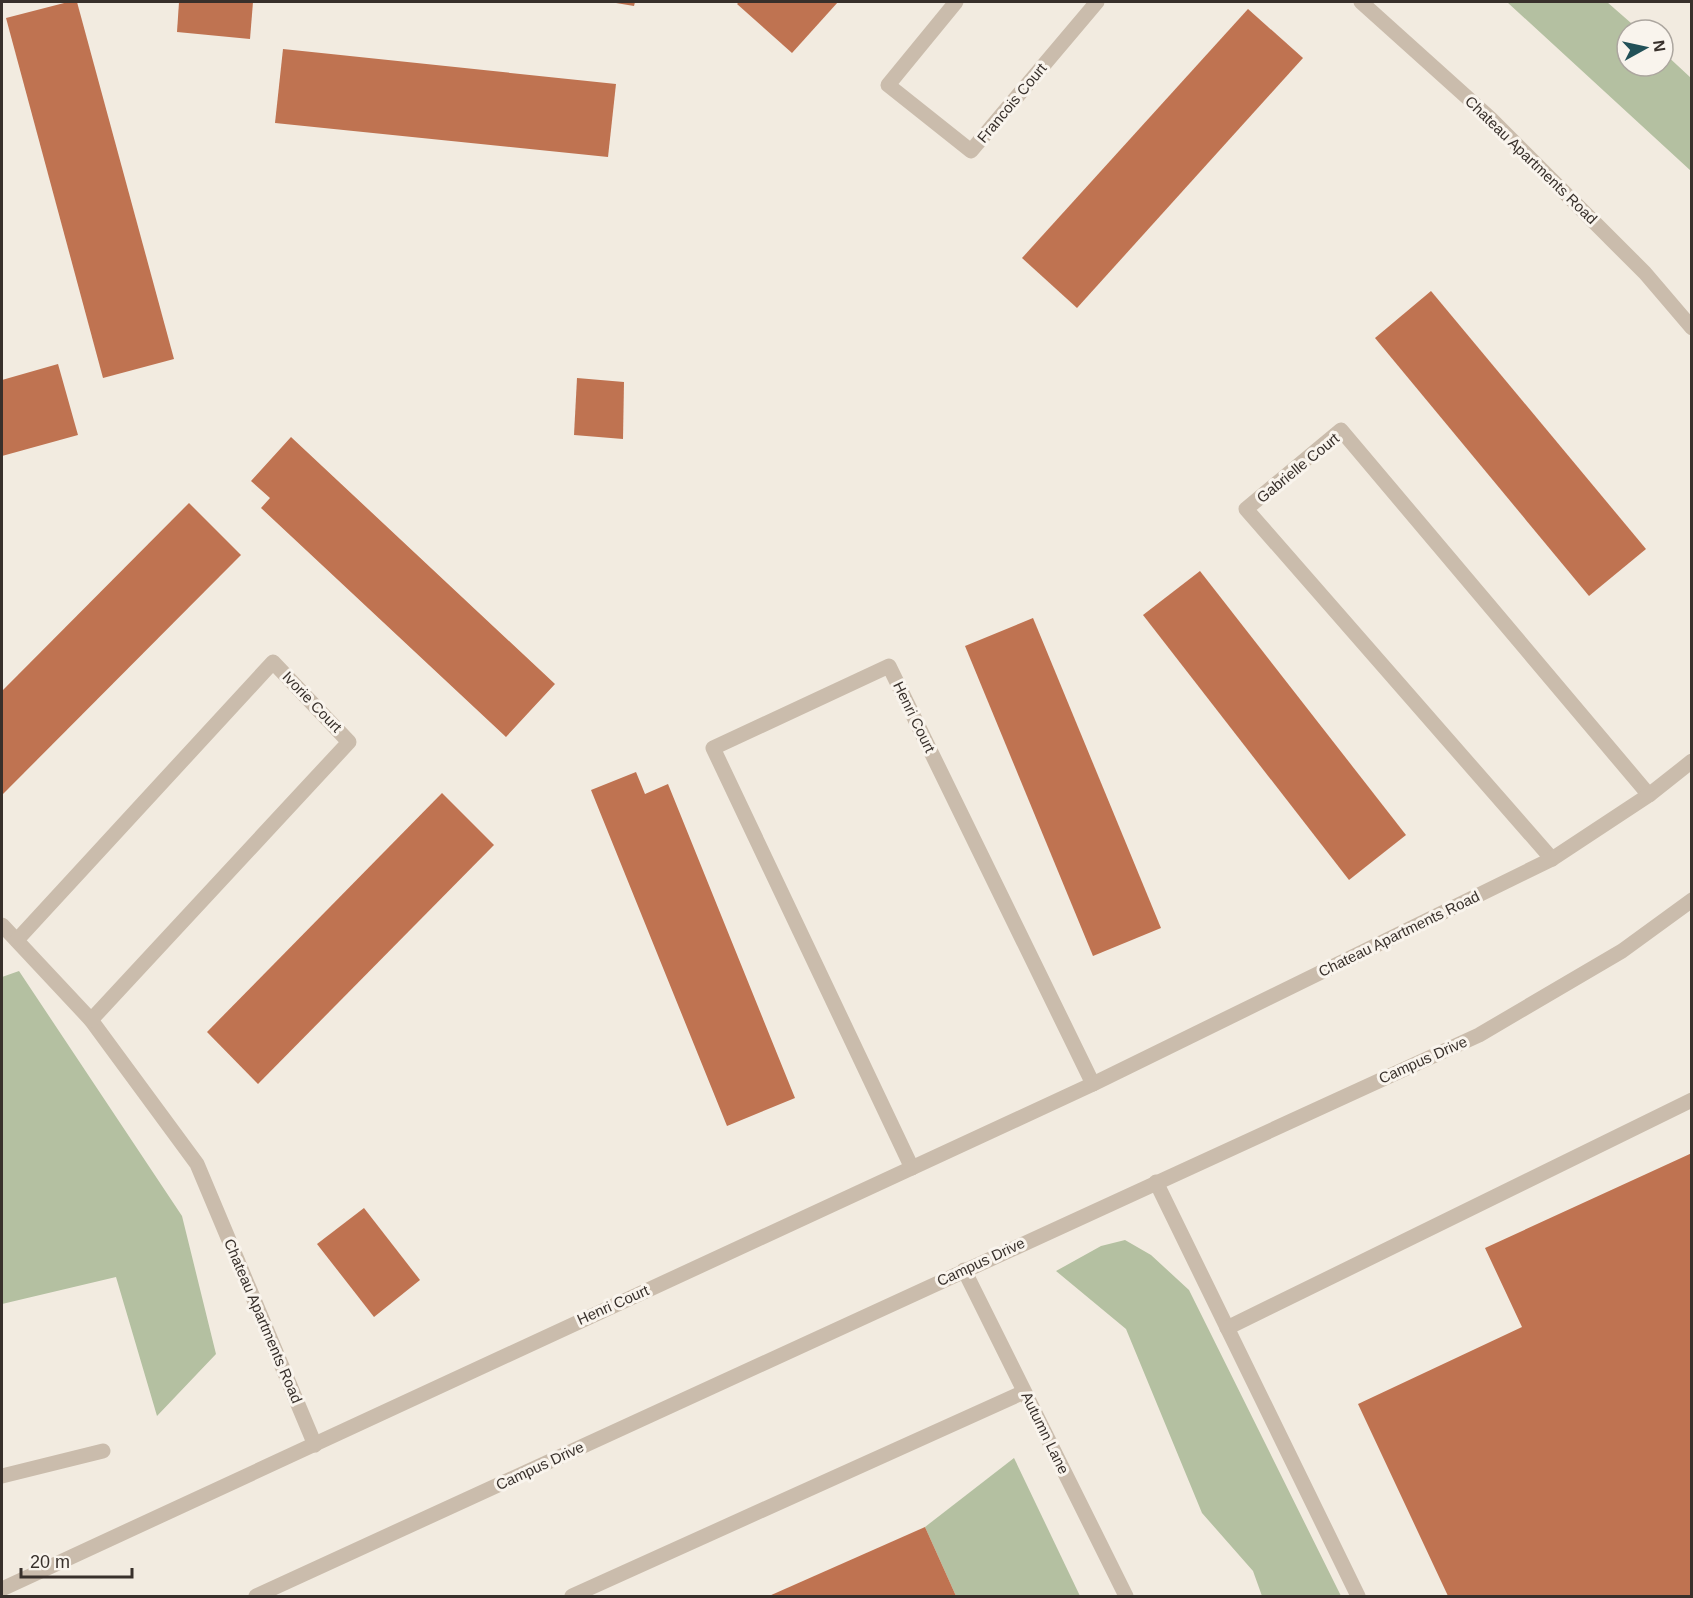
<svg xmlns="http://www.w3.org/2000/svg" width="1693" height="1598" font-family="Arial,sans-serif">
	<rect width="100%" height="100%" fill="#f2ebe0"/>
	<!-- green -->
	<g fill="#b4c0a1">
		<path d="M 1507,2 L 1607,2 L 1639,30 L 1627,30 L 1627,66 L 1663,66 L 1663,52 L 1691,78 L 1691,171 Z"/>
		<path d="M 19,971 L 182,1216 L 216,1354 L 157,1416 L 116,1277 L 2,1304 L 2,977 Z"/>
		<path d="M 1125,1240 L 1151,1255 L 1189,1290 L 1341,1596 L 1262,1596 L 1253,1571 L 1202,1513 L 1126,1329 L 1056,1271 L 1101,1246 Z"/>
		<path d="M 1014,1458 L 1080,1596 L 956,1596 L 925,1527 Z"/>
	</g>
	<!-- building -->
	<g fill="#bf7351">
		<path d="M 68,2 L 77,2 L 174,359 L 103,378 L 6,18 Z"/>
		<path d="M 179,2 L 253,2 L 250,39 L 177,32 Z"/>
		<path d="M 610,2 L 635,2 L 634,6 Z"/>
		<path d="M 739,2 L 838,2 L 792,53 L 737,4 Z"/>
		<path d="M 1248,9 L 1303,58 L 1077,308 L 1022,258 Z"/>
		<path d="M 283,49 L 616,84 L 608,157 L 275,123 Z"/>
		<path d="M 1431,291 L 1646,549 L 1589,596 L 1375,338 Z"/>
		<path d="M 58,364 L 78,435 L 2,456 L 2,380 Z"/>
		<path d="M 577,378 L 624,382 L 623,439 L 574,435 Z"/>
		<path d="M 291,437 L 555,684 L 506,737 L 261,508 L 270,498 L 251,481 Z"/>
		<path d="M 189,503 L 241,555 L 3,794 L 2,691 Z"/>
		<path d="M 1200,571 L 1406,835 L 1349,880 L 1143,615 Z"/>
		<path d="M 1033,618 L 1161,928 L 1093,956 L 965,646 Z"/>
		<path d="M 636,772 L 645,794 L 668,784 L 795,1098 L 727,1126 L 591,790 Z"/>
		<path d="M 442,793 L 494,845 L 258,1084 L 207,1032 Z"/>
		<path d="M 1692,1153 L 1692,1596 L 1448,1596 L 1358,1404 L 1522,1327 L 1485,1248 Z"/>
		<path d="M 364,1208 L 420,1280 L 374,1317 L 317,1244 Z"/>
		<path d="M 925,1527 L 956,1596 L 769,1596 Z"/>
	</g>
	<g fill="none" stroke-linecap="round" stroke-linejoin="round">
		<!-- service -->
		<g stroke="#cabcac" stroke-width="15">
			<path d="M 956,2 L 888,85 L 971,151 L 1097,2"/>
			<path d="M 1361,2 L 1490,118 L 1645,273 L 1692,328"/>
			<path d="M 1552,859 L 1246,509 L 1341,430 L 1649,795"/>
			<path d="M 2,925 L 91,1020 L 197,1164 L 315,1445"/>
			<path d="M 17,940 L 273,662 L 349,742 L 91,1020"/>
			<path d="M 912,1168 L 713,748 L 889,666 L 1093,1084"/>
			<path d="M 1156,1182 L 1358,1596"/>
			<path d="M 1227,1328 L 1692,1100"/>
			<path d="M 2,1476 L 103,1451"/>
			<path d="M 2,1589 L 1093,1084 L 1552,859 L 1649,795 L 1692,761"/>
			<path d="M 572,1596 L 1024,1392"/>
		</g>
		<!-- minor -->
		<path stroke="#cabcac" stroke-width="15" d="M 964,1270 L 1126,1596"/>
		<!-- tertiary -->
		<path stroke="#cabcac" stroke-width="15" d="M 256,1596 L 1479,1035 L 1622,951 L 1692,900"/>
	</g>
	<g text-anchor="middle" stroke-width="6" stroke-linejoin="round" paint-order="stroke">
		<!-- street labels -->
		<g font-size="15" fill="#38302b" stroke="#f9f4ed">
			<text transform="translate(1012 103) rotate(-50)" y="5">Francois Court</text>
			<text transform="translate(1531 160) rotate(44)" y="5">Chateau Apartments Road</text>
			<text transform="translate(1298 468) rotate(-39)" y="5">Gabrielle Court</text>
			<text transform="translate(312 702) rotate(46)" y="5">Ivorie Court</text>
			<text transform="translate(914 717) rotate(64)" y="5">Henri Court</text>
			<text transform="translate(1399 934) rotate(-26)" y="5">Chateau Apartments Road</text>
			<text transform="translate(1423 1060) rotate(-24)" y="5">Campus Drive</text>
			<text transform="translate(981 1262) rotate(-25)" y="5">Campus Drive</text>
			<text transform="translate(613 1305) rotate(-24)" y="5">Henri Court</text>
			<text transform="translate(263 1321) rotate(67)" y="5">Chateau Apartments Road</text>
			<text transform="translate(1045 1433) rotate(64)" y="5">Autumn Lane</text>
			<text transform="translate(540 1466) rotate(-25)" y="5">Campus Drive</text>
		</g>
	</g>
	<!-- border -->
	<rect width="1693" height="1598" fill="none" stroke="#38302b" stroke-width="6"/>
	<!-- north arrow -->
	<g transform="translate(1645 48) rotate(82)"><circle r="28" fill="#f9f4ed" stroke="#aca69f" stroke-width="1.5"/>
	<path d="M0-4.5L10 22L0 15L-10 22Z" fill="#225158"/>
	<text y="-9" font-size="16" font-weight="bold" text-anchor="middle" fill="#38302b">N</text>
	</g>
	<!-- scale -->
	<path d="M21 1568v9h111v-9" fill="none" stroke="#38302b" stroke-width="3"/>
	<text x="30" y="1568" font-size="18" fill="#38302b" stroke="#f9f4ed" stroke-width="4.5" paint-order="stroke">20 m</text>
</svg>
